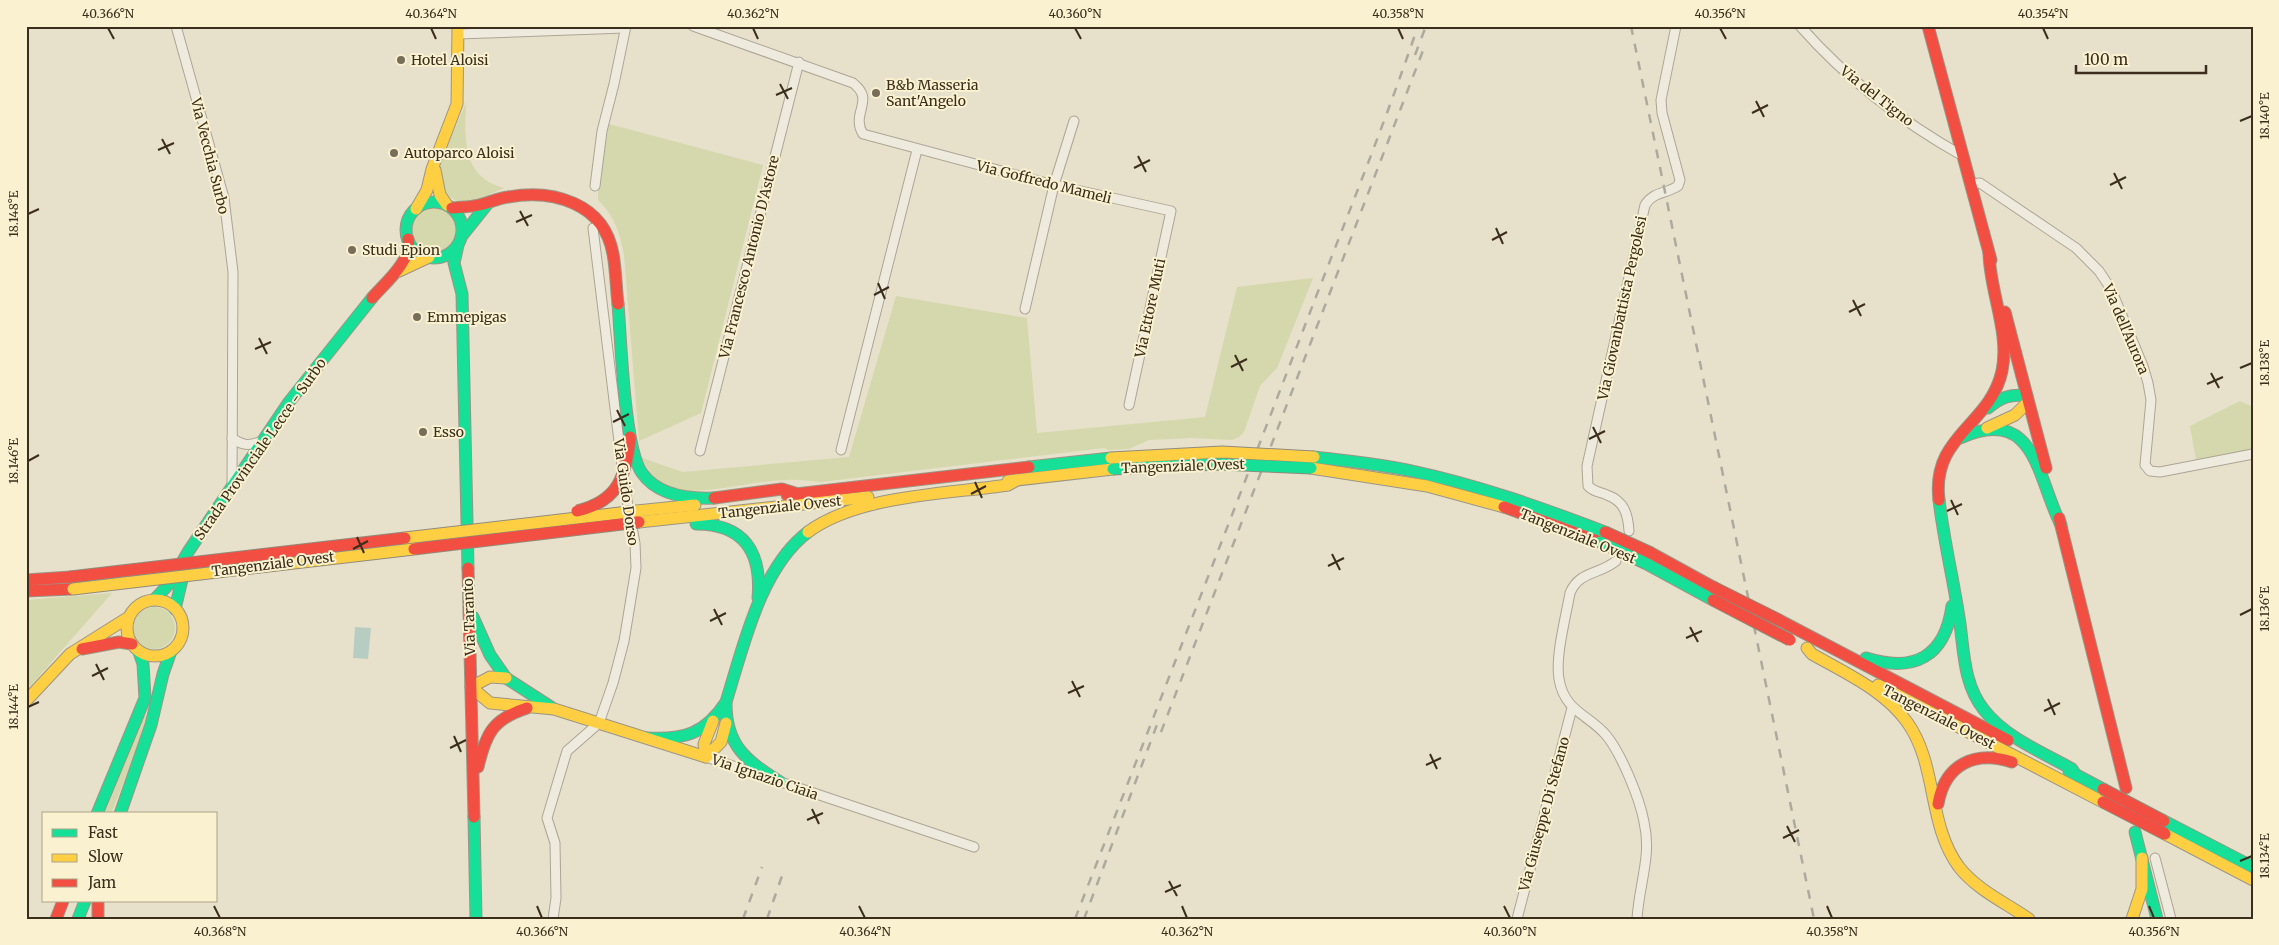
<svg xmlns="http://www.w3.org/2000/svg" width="2279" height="945" font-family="Merriweather,serif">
	<rect width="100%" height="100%" fill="#e7e1cb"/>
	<!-- green -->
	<g fill="#d4d8ac">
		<path d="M 466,102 C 465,139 461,176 504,188 L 479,199 L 459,203 L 443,192 C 442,186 439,179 439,172 C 438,161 461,118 466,102 Z"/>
		<path d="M 609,124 L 763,165 L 701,413 L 639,441 L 624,255 C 620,234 615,216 598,200 L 598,187 Z"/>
		<circle cx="434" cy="230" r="22"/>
		<path d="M 1313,278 L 1277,368 L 1260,386 L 1244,432 L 1239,437 L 1232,440 L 1191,438 L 1149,440 L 1129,449 L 1109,450 L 1104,448 L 821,482 C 809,481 797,479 786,480 C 755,480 702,496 674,489 C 657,485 649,472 642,458 L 683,472 L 849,457 L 896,296 L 1027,318 L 1037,433 L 1205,417 L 1237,287 Z"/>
		<path d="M 2240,401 L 2253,407 L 2253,454 L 2197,465 L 2190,426 Z"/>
		<path d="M 112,593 L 26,691 L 26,600 Z"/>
		<circle cx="154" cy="628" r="21"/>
		<path d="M 146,715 L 149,719 L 111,814 L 105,814 L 143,717 Z"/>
	</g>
	<!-- water -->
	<path fill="#b7cdc1" d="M 355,627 L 371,628 L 368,659 L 353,658 Z"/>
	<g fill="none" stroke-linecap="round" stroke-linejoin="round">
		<!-- street casing -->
		<g stroke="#aca595" stroke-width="11">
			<g id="street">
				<path d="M 176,26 L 224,198 L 233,272 L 232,486"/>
				<path d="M 693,26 L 853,83 C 876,101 850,113 863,134 L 1054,185 L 1171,211 L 1129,405"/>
				<path d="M 1800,26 C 1846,78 1902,122 1963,156"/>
				<path d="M 458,34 L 625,28"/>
				<path d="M 1970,184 L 1980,183 L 2076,248 L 2099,271 L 2111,289 L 2143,366 L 2148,383 L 2151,400 L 2145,465 L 2150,471 L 2160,472 L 2253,454"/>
				<path d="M 595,186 L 602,131 L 614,84 L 626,26"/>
				<path d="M 593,228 L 622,466"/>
				<path d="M 1025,309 L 1054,185 L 1074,121"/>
				<path d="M 232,438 C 243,446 249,446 262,441"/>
				<path d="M 841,450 L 917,150"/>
				<path d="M 700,451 L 799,62"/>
				<path d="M 1629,531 C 1628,514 1624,501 1607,495 C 1600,492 1594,492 1588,486 L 1587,466 L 1645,205 C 1654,191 1666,194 1678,186 L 1680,180 L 1662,113 L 1661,100 L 1676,26"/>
				<path d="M 1616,561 C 1599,575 1579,571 1570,593 C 1566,616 1555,657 1559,679 C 1564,711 1589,715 1606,735 C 1621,753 1640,799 1644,822 C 1652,856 1639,884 1637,919"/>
				<path d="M 706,757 L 763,776"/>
				<path d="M 775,780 L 974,847"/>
				<path d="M 2155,858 L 2171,919"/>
				<path d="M 553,919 L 556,898 L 555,843 L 547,818 L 567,751 L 599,723 L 613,683 L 624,641 L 636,568 L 635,543 L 623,479"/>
				<path d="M 1517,919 L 1572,708"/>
			</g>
		</g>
		<!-- fast casing -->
		<g stroke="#9b9585" stroke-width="13">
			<g id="fast">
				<circle cx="434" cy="230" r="28"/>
				<path d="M 461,237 L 489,202"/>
				<path d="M 458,245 L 454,263 L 462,294 L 468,568"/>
				<path d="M 618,304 C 621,339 624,448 642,473 C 658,496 688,499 714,498"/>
				<path d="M 1988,408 C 2000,398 2011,393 2027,396"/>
				<path d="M 1960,438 C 2036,404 2037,478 2061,525"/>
				<path d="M 1314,457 C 1347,461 1380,464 1412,471 C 1478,485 1542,508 1605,532"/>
				<path d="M 1029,467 L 1111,458"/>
				<path d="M 1939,500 C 1944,542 1954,582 1960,624 C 1964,653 1964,685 1984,710 C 2006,738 2042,752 2072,769 L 2076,775"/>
				<path d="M 696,524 C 744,524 762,552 758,598"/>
				<path d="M 1645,563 L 1713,600"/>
				<path d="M 154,600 L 170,583 L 188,552 L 289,402 L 372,298"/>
				<path d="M 175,609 L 184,571"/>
				<path d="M 473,617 L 490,655 L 506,678 L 551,707"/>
				<path d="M 1866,658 C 1914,673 1945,657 1952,606"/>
				<path d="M 726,704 C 726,746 747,761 780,782"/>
				<path d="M 647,738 C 684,740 705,734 726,702 C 743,648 760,568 808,532"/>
				<path d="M 2069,771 L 2103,789"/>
				<path d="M 97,814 L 145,698 L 143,664 L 139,652"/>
				<path d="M 120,814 L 151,725 L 163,674 L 171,651"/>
				<path d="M 474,817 L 476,919"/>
				<path d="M 2164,821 L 2253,867"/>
				<path d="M 2135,832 L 2157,919"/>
				<path d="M 78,919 L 85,901"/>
			</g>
		</g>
		<!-- slow casing -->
		<g stroke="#9b9585" stroke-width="13">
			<g id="slow">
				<path d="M 435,170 L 440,195 L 447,205"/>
				<path d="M 416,209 L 427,190 L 432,169 L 457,104 L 458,26"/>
				<path d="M 399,271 L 429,257"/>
				<path d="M 1987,428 L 2015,415 L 2028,402"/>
				<path d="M 1311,468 L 1427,486 L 1504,507"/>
				<path d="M 1008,481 L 1113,469"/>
				<path d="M 637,511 L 695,505"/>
				<path d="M 639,522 L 868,497"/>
				<path d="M 808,532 C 858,495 947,494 1008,485 L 1017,480"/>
				<circle cx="155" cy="628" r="28"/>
				<path d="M 1807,648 L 1812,654 C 1845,673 1884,690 1907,722 C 1938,765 1927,824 1959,867 C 1977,890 2006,903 2029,919"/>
				<path d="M 1878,685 L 2103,802"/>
				<path d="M 471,687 L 490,703 L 554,709 L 706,757"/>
				<path d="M 471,687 L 490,677 L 506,678"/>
				<path d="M 26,701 L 70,654 L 129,617"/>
				<path d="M 713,721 L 704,744 L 706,757 L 721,742 L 726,723"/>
				<path d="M 2165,834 L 2253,880"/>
				<path d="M 2132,919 L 2142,889 L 2142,858"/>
			</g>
		</g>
		<!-- jam casing -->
		<g stroke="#9b9585" stroke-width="13">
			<g id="jam">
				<path d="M 1928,26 L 1991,260"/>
				<path d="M 452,208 C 461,207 470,207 479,205 C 489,203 498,198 508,197 C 553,189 604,203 613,254 C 616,270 616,287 618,304"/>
				<path d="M 372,298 C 385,283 413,260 408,239"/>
				<path d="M 2005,312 L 2046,468"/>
				<path d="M 787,495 L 1029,467"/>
				<path d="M 714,498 L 782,489 L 798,494"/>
				<path d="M 1939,500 C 1931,435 1990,426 2002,371 C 2010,333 1990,292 1989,254"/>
				<path d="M 1504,507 L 1600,542"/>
				<path d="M 2059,518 L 2126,788"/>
				<path d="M 1651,553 L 1713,587"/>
				<path d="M 468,568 L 474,817"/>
				<path d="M 26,580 L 70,577"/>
				<path d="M 26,591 L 73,589"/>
				<path d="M 1779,620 L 2008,740"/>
				<path d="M 82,649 L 119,642 L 132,644"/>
				<path d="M 478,767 C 486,733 493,719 527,708"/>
				<path d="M 1938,804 C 1945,764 1975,750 2012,762"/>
				<path d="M 98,901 L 98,919"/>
				<path d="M 56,919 L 63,901"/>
			</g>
		</g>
		<!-- street -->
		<use href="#street" stroke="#eeeade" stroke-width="9"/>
		<!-- fast -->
		<use href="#fast" stroke="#16e098" stroke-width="11"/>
		<!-- slow -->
		<use href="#slow" stroke="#ffcf43" stroke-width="11"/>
		<!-- jam -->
		<use href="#jam" stroke="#f24e42" stroke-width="11"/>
		<!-- rail -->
		<g stroke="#ada99e" stroke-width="2.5" stroke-dasharray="9 9" stroke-linecap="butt">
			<path d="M 1631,26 L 1814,919"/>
			<path d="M 1415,55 L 1426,26"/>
			<path d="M 1161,732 L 1424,48"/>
			<path d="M 743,919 L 762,867"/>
			<path d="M 767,919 L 782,876"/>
			<path d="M 1075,919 C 1150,726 1225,534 1299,341 C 1339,236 1382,132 1418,26"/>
			<path d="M 1084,919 L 1158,722"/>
		</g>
		<!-- fast-bridge casing -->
		<g stroke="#918b7b" stroke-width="13" stroke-linecap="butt">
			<g id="fast-bridge">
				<path d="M 1113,469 L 1218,464 L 1311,468"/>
				<path d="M 1600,542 L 1645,563"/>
			</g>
		</g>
		<!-- slow-bridge casing -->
		<g stroke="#918b7b" stroke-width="13" stroke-linecap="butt">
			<g id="slow-bridge">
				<path d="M 1111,458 L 1222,452 L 1314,457"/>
				<path d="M 405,538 L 637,511"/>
				<path d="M 73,589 L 414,549"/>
			</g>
		</g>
		<!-- jam-bridge casing -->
		<g stroke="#918b7b" stroke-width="13" stroke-linecap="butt">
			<g id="jam-bridge">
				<path d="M 577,511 C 619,501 626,476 630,437"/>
				<path d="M 1605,532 L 1651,553"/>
				<path d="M 414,549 L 639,522"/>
				<path d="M 70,577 L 405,538"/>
				<path d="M 1713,587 L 1779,620"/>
				<path d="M 1713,600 L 1790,640"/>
				<path d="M 2103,789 L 2164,821"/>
				<path d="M 2103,802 L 2165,834"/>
			</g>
		</g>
		<!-- fast-bridge -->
		<use href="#fast-bridge" stroke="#16e098" stroke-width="11"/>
		<!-- slow-bridge -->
		<use href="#slow-bridge" stroke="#ffcf43" stroke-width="11"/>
		<!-- jam-bridge -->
		<use href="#jam-bridge" stroke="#f24e42" stroke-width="11"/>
	</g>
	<!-- ticks -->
	<path fill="none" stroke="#3b2e1c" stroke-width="2" d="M 108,28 L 114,39M 431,28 L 436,39M 753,28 L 758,39M 1075,28 L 1081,39M 1398,28 L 1403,39M 1720,28 L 1726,39M 2043,28 L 2048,39M 780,84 L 788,99M 776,95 L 792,88M 1756,101 L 1764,117M 1752,113 L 1768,105M 2240,121 L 2252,116M 162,139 L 170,154M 158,150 L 174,143M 1138,156 L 1146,172M 1134,168 L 1150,160M 2114,173 L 2122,189M 2110,185 L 2126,177M 520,211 L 528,226M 28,214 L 39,209M 516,222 L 532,215M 1496,228 L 1503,244M 1492,240 L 1507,232M 878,283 L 885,299M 874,295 L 889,287M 1853,300 L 1861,316M 1849,312 L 1865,304M 259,338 L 267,354M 255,349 L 271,342M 1235,355 L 1243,371M 1231,367 L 1247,359M 2240,368 L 2252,363M 2211,373 L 2219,388M 2207,384 L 2223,377M 617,410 L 625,426M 613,422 L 629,414M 1593,427 L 1601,443M 1589,439 L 1605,431M 28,461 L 39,455M 975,482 L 982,498M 971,494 L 986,486M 1951,500 L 1958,515M 1947,511 L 1962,504M 357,537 L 364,553M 353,549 L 368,541M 1332,554 L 1340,570M 1328,566 L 1344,558M 714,609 L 722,625M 2240,615 L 2252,609M 710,621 L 726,613M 1690,627 L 1698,642M 1686,638 L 1702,631M 96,664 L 104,680M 92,676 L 108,668M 1072,681 L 1080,697M 1068,693 L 1084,686M 2048,699 L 2055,715M 28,707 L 39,702M 2044,711 L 2060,703M 454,736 L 461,752M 450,748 L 466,740M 1430,754 L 1437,769M 1426,765 L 1441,758M 812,809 L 819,824M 807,820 L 823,813M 1787,826 L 1795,842M 1783,838 L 1799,830M 2240,861 L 2252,856M 1169,881 L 1177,896M 1165,892 L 1181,885M 214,906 L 220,918M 537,906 L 542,918M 859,906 L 865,918M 1182,906 L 1187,918M 1504,906 L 1510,918M 1827,906 L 1832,918M 2149,906 L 2154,918"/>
	<!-- markers -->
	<g fill="#776d59" stroke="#f9f1d0" stroke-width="2">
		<circle cx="401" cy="60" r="5"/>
		<circle cx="876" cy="93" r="5"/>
		<circle cx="394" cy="153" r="5"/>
		<circle cx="352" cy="250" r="5"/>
		<circle cx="417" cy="317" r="5"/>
		<circle cx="423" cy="432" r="5"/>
	</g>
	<g text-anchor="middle" stroke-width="4" stroke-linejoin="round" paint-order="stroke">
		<!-- poi labels -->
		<g font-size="14" fill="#3b2e1c" stroke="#f9f1d0" text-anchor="start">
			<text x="411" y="65">Hotel Aloisi</text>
			<text x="886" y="90">B&amp;b Masseria<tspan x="886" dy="16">Sant'Angelo</tspan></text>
			<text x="404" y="158">Autoparco Aloisi</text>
			<text x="362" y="255">Studi Epion</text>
			<text x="427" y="322">Emmepigas</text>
			<text x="433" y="437">Esso</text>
		</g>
		<!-- street labels -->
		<g font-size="14" fill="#3b2e1c" stroke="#f9f1d0">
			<text transform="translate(1877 96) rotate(38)" y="5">Via del Tigno</text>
			<text transform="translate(210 156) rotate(76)" y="5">Via Vecchia Surbo</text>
			<text transform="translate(1044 182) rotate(14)" y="5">Via Goffredo Mameli</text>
			<text transform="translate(749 257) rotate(-76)" y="5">Via Francesco Antonio D'Astore</text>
			<text transform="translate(1150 308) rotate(-78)" y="5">Via Ettore Muti</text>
			<text transform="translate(1622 308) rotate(-78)" y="5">Via Giovanbattista Pergolesi</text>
			<text transform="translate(2126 329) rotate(67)" y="5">Via dell'Aurora</text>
			<text transform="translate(260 449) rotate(-55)" y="5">Strada Provinciale Lecce - Surbo</text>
			<text transform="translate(1183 466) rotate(-2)" y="5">Tangenziale Ovest</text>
			<text transform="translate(626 492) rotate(82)" y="5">Via Guido Dorso</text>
			<text transform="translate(780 507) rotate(-6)" y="5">Tangenziale Ovest</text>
			<text transform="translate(1578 536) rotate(22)" y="5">Tangenziale Ovest</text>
			<text transform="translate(273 564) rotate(-7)" y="5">Tangenziale Ovest</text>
			<text transform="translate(469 617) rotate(-92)" y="5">Via Taranto</text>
			<text transform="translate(1939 717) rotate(27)" y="5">Tangenziale Ovest</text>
			<text transform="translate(765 777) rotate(19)" y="5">Via Ignazio Ciaia</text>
			<text transform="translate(1544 814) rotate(-75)" y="5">Via Giuseppe Di Stefano</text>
		</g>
	</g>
	<!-- border -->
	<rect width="2279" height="945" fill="none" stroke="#f9f1d0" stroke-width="55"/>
	<!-- legend -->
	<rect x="42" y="812" width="175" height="90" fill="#f9f1d0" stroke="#ada388"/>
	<rect x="52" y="829" width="25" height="8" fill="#16e098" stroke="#ada388"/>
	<text x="88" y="838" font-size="15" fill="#3b2e1c">Fast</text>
	<rect x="52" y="854" width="25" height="8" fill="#ffcf43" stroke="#ada388"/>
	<text x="88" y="862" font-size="15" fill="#3b2e1c">Slow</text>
	<rect x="52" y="879" width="25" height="8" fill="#f24e42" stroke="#ada388"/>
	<text x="88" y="888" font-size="15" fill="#3b2e1c">Jam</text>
	<!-- scale -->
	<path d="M2076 65v8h130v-8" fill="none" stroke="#3b2e1c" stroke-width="2.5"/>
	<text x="2084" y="65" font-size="15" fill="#3b2e1c" stroke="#f9f1d0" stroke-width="4" paint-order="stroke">100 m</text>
	<rect x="28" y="28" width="2224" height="890" fill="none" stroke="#3b2e1c" stroke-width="2"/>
	<g font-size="12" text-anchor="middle" fill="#3b2e1c">
		<text x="108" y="18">40.366°N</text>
		<text x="431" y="18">40.364°N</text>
		<text x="753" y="18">40.362°N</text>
		<text x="1075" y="18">40.360°N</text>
		<text x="1398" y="18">40.358°N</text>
		<text x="1720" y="18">40.356°N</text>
		<text x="2043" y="18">40.354°N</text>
		<text transform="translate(2265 116) rotate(-90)" y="4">18.140°E</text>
		<text transform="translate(14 214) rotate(-90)" y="4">18.148°E</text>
		<text transform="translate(2265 363) rotate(-90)" y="4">18.138°E</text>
		<text transform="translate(14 461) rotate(-90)" y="4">18.146°E</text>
		<text transform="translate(2265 609) rotate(-90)" y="4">18.136°E</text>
		<text transform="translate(14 707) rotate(-90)" y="4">18.144°E</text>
		<text transform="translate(2265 856) rotate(-90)" y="4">18.134°E</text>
		<text x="220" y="936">40.368°N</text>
		<text x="542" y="936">40.366°N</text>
		<text x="865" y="936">40.364°N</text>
		<text x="1187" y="936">40.362°N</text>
		<text x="1510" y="936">40.360°N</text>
		<text x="1832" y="936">40.358°N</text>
		<text x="2154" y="936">40.356°N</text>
	</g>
</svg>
